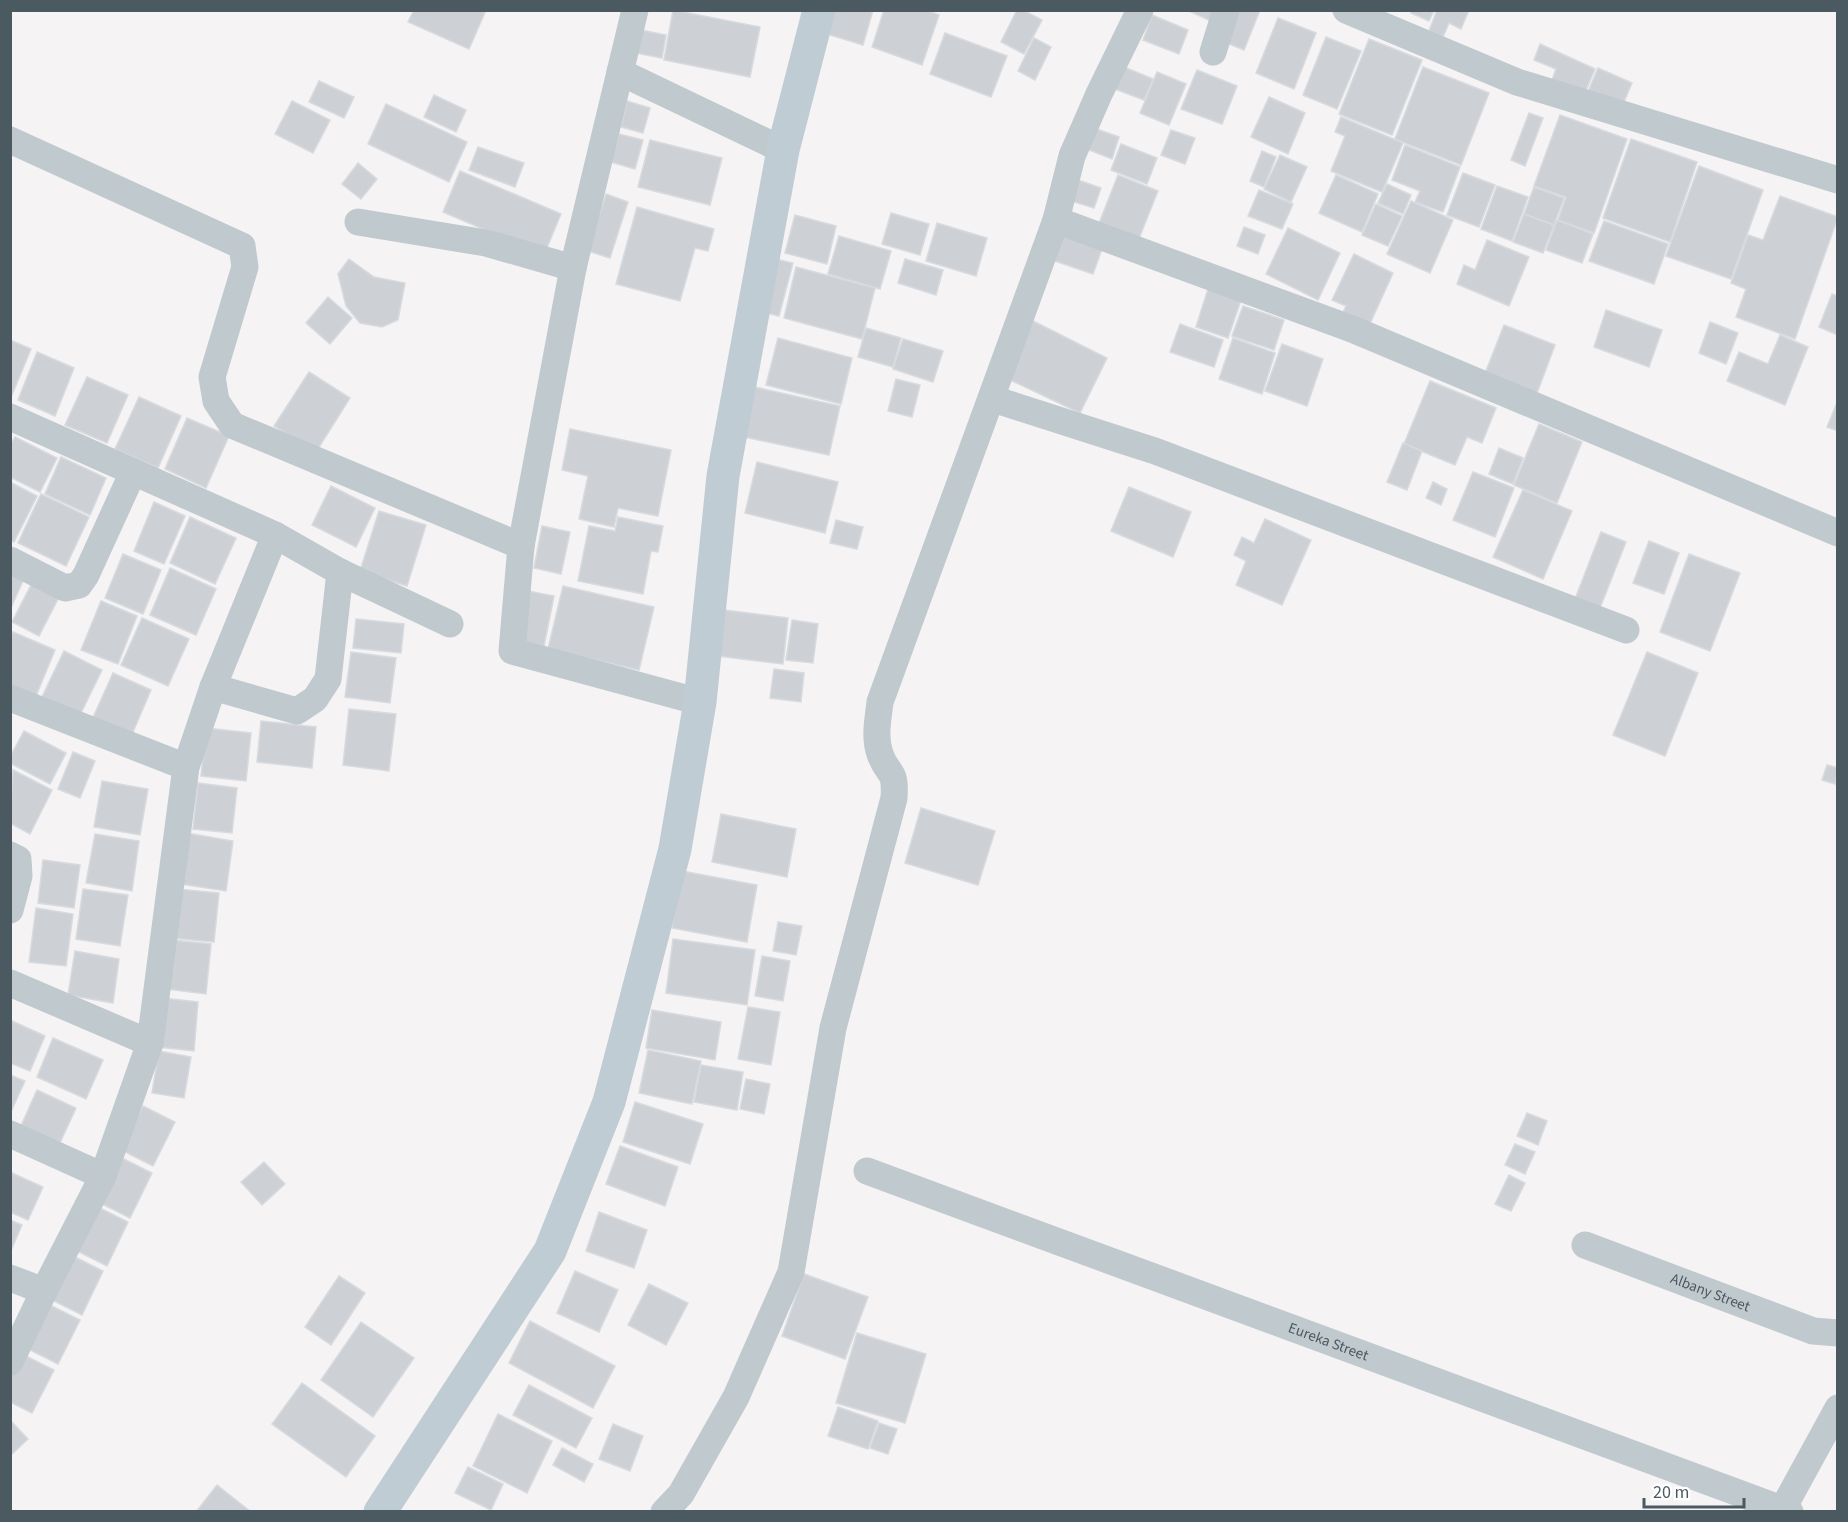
<svg xmlns="http://www.w3.org/2000/svg" width="1848" height="1522" font-family="'Source Sans 3',sans-serif">
	<rect width="100%" height="100%" fill="#f5f3f3"/>
	<!-- building -->
	<g fill="#cdd1d5" stroke="#d7dade" stroke-width="1.5">
		<path d="M 414,10 L 486,10 L 469,49 L 408,22 Z"/>
		<path d="M 673,10 L 760,27 L 750,77 L 664,60 Z"/>
		<path d="M 834,10 L 873,10 L 863,45 L 827,34 Z"/>
		<path d="M 884,10 L 926,10 L 939,15 L 922,65 L 872,47 Z"/>
		<path d="M 1017,10 L 1023,10 L 1042,20 L 1024,54 L 1001,42 Z"/>
		<path d="M 1187,10 L 1218,10 L 1213,22 Z"/>
		<path d="M 1239,10 L 1260,10 L 1244,50 L 1227,43 Z"/>
		<path d="M 1412,10 L 1434,10 L 1429,21 L 1411,13 Z"/>
		<path d="M 1437,10 L 1469,10 L 1461,29 L 1449,23 L 1443,37 L 1429,31 Z"/>
		<path d="M 1152,15 L 1188,30 L 1179,54 L 1143,40 Z"/>
		<path d="M 1278,18 L 1316,33 L 1294,89 L 1256,73 Z"/>
		<path d="M 641,30 L 666,35 L 662,58 L 636,53 Z"/>
		<path d="M 945,33 L 1007,56 L 991,97 L 930,74 Z"/>
		<path d="M 1326,37 L 1361,51 L 1337,109 L 1303,95 Z"/>
		<path d="M 1034,38 L 1051,47 L 1035,80 L 1018,71 Z"/>
		<path d="M 1369,39 L 1422,60 L 1392,135 L 1339,114 Z"/>
		<path d="M 1540,44 L 1595,69 L 1584,95 L 1552,80 L 1556,69 L 1534,60 Z"/>
		<path d="M 1124,67 L 1153,79 L 1144,100 L 1115,89 Z"/>
		<path d="M 1423,67 L 1489,93 L 1461,165 L 1395,139 Z"/>
		<path d="M 1598,68 L 1632,83 L 1621,109 L 1587,94 Z"/>
		<path d="M 1197,70 L 1237,86 L 1222,124 L 1181,109 Z"/>
		<path d="M 1157,72 L 1186,84 L 1169,125 L 1140,113 Z"/>
		<path d="M 319,81 L 354,97 L 344,118 L 309,102 Z"/>
		<path d="M 434,95 L 466,110 L 456,132 L 424,117 Z"/>
		<path d="M 1269,97 L 1305,113 L 1288,154 L 1251,137 Z"/>
		<path d="M 292,101 L 330,120 L 313,153 L 275,134 Z"/>
		<path d="M 627,101 L 650,108 L 643,133 L 621,127 Z"/>
		<path d="M 386,104 L 467,142 L 449,182 L 368,144 Z"/>
		<path d="M 1529,113 L 1543,118 L 1525,166 L 1511,160 Z"/>
		<path d="M 1560,115 L 1627,139 L 1594,233 L 1558,220 L 1566,197 L 1534,186 Z"/>
		<path d="M 1341,117 L 1403,143 L 1382,192 L 1331,171 L 1345,136 L 1335,132 Z"/>
		<path d="M 1094,128 L 1119,137 L 1112,159 L 1087,149 Z"/>
		<path d="M 1171,130 L 1195,138 L 1185,164 L 1161,155 Z"/>
		<path d="M 619,134 L 643,140 L 635,169 L 611,162 Z"/>
		<path d="M 1631,139 L 1697,162 L 1670,242 L 1603,218 Z"/>
		<path d="M 650,140 L 722,158 L 710,205 L 638,187 Z"/>
		<path d="M 1121,144 L 1157,158 L 1147,184 L 1111,170 Z"/>
		<path d="M 1405,145 L 1460,167 L 1443,212 L 1415,202 L 1420,191 L 1392,180 Z"/>
		<path d="M 478,147 L 524,163 L 515,187 L 469,170 Z"/>
		<path d="M 1262,151 L 1276,157 L 1264,187 L 1250,181 Z"/>
		<path d="M 1280,155 L 1307,167 L 1291,202 L 1264,189 Z"/>
		<path d="M 358,163 L 377,179 L 361,199 L 342,184 Z"/>
		<path d="M 1699,166 L 1763,190 L 1731,279 L 1666,256 Z"/>
		<path d="M 460,171 L 561,214 L 544,255 L 443,212 Z"/>
		<path d="M 1463,173 L 1495,185 L 1479,227 L 1447,215 Z"/>
		<path d="M 1118,175 L 1158,191 L 1138,241 L 1098,226 Z"/>
		<path d="M 1336,175 L 1378,194 L 1362,232 L 1319,213 Z"/>
		<path d="M 1075,179 L 1101,188 L 1094,208 L 1068,200 Z"/>
		<path d="M 1387,184 L 1411,195 L 1403,214 L 1378,203 Z"/>
		<path d="M 1497,186 L 1528,197 L 1512,241 L 1481,229 Z"/>
		<path d="M 1534,187 L 1564,198 L 1554,225 L 1524,214 Z"/>
		<path d="M 1259,190 L 1293,204 L 1282,229 L 1248,216 Z"/>
		<path d="M 606,194 L 628,202 L 610,258 L 588,251 Z"/>
		<path d="M 1780,196 L 1838,217 L 1795,339 L 1736,317 L 1746,289 L 1731,283 L 1748,235 L 1763,240 Z"/>
		<path d="M 1411,201 L 1453,220 L 1430,273 L 1387,254 Z"/>
		<path d="M 1376,204 L 1402,216 L 1388,246 L 1362,235 Z"/>
		<path d="M 637,207 L 714,229 L 708,251 L 695,248 L 680,301 L 616,284 Z"/>
		<path d="M 891,213 L 929,224 L 920,255 L 882,244 Z"/>
		<path d="M 1524,214 L 1554,225 L 1543,253 L 1513,242 Z"/>
		<path d="M 795,215 L 836,226 L 827,264 L 785,253 Z"/>
		<path d="M 1557,220 L 1593,234 L 1582,263 L 1546,250 Z"/>
		<path d="M 1604,221 L 1668,244 L 1654,284 L 1589,261 Z"/>
		<path d="M 937,223 L 987,238 L 976,276 L 926,261 Z"/>
		<path d="M 1244,227 L 1265,235 L 1258,254 L 1237,246 Z"/>
		<path d="M 1288,228 L 1340,253 L 1318,300 L 1266,274 Z"/>
		<path d="M 1060,235 L 1102,249 L 1093,274 L 1052,260 Z"/>
		<path d="M 839,236 L 891,251 L 880,289 L 828,274 Z"/>
		<path d="M 1487,240 L 1529,257 L 1509,306 L 1457,284 L 1464,265 L 1475,270 Z"/>
		<path d="M 1354,254 L 1393,273 L 1368,328 L 1342,315 L 1346,306 L 1332,300 Z"/>
		<path d="M 771,258 L 793,263 L 779,316 L 758,311 Z"/>
		<path d="M 349,259 L 374,277 L 405,283 L 398,320 L 382,327 L 360,323 L 346,306 L 338,274 Z"/>
		<path d="M 905,259 L 943,270 L 936,295 L 898,283 Z"/>
		<path d="M 796,267 L 875,288 L 862,339 L 784,318 Z"/>
		<path d="M 1208,289 L 1241,300 L 1228,338 L 1196,327 Z"/>
		<path d="M 1832,294 L 1838,296 L 1838,335 L 1819,327 Z"/>
		<path d="M 328,297 L 352,318 L 330,344 L 306,323 Z"/>
		<path d="M 1243,306 L 1284,320 L 1274,350 L 1232,336 Z"/>
		<path d="M 1606,310 L 1662,330 L 1649,367 L 1594,347 Z"/>
		<path d="M 1033,321 L 1107,358 L 1080,413 L 1006,378 Z"/>
		<path d="M 1710,322 L 1738,333 L 1726,364 L 1699,353 Z"/>
		<path d="M 1180,324 L 1223,340 L 1214,367 L 1170,352 Z"/>
		<path d="M 1504,325 L 1555,345 L 1536,396 L 1484,376 Z"/>
		<path d="M 866,328 L 901,338 L 893,367 L 858,357 Z"/>
		<path d="M 1780,335 L 1808,347 L 1785,405 L 1727,381 L 1739,352 L 1768,364 Z"/>
		<path d="M 778,338 L 852,358 L 841,404 L 766,385 Z"/>
		<path d="M 1233,338 L 1275,353 L 1262,394 L 1219,379 Z"/>
		<path d="M 903,339 L 943,351 L 933,382 L 893,369 Z"/>
		<path d="M 10,340 L 31,349 L 12,395 L 10,395 Z"/>
		<path d="M 1282,344 L 1323,359 L 1307,406 L 1265,391 Z"/>
		<path d="M 37,352 L 74,368 L 55,416 L 18,400 Z"/>
		<path d="M 309,372 L 350,398 L 316,452 L 274,426 Z"/>
		<path d="M 87,377 L 128,395 L 107,443 L 65,425 Z"/>
		<path d="M 896,379 L 920,385 L 912,417 L 888,411 Z"/>
		<path d="M 1430,381 L 1496,408 L 1482,443 L 1467,437 L 1455,465 L 1404,444 Z"/>
		<path d="M 750,386 L 840,406 L 829,455 L 739,436 Z"/>
		<path d="M 139,397 L 181,416 L 158,468 L 115,449 Z"/>
		<path d="M 1838,400 L 1838,431 L 1827,427 Z"/>
		<path d="M 187,418 L 229,436 L 206,488 L 165,469 Z"/>
		<path d="M 1539,424 L 1582,442 L 1557,503 L 1514,485 Z"/>
		<path d="M 570,429 L 671,450 L 658,516 L 618,508 L 614,527 L 579,519 L 588,476 L 562,470 Z"/>
		<path d="M 15,437 L 57,458 L 40,492 L 10,477 L 10,445 Z"/>
		<path d="M 1403,443 L 1422,451 L 1407,490 L 1387,482 Z"/>
		<path d="M 1499,448 L 1523,458 L 1513,484 L 1489,474 Z"/>
		<path d="M 61,457 L 106,478 L 90,515 L 45,494 Z"/>
		<path d="M 757,462 L 838,482 L 825,533 L 745,513 Z"/>
		<path d="M 1473,472 L 1514,488 L 1495,537 L 1453,520 Z"/>
		<path d="M 10,482 L 37,496 L 14,542 L 10,540 Z"/>
		<path d="M 1433,482 L 1447,489 L 1441,505 L 1426,498 Z"/>
		<path d="M 331,486 L 375,508 L 356,547 L 312,525 Z"/>
		<path d="M 1129,487 L 1191,512 L 1173,557 L 1111,531 Z"/>
		<path d="M 1523,490 L 1572,511 L 1543,579 L 1493,557 Z"/>
		<path d="M 41,494 L 89,517 L 66,566 L 18,543 Z"/>
		<path d="M 154,502 L 185,516 L 164,564 L 134,551 Z"/>
		<path d="M 379,511 L 426,525 L 407,586 L 360,571 Z"/>
		<path d="M 190,517 L 236,538 L 215,584 L 170,563 Z"/>
		<path d="M 618,517 L 663,526 L 658,552 L 651,551 L 643,594 L 578,581 L 589,526 L 615,531 Z"/>
		<path d="M 1265,519 L 1311,540 L 1282,605 L 1236,585 L 1246,561 L 1234,555 L 1242,537 L 1254,543 Z"/>
		<path d="M 836,520 L 863,527 L 857,549 L 830,543 Z"/>
		<path d="M 542,526 L 570,532 L 561,574 L 534,568 Z"/>
		<path d="M 1601,532 L 1626,542 L 1600,608 L 1575,599 Z"/>
		<path d="M 1649,541 L 1679,553 L 1664,594 L 1633,583 Z"/>
		<path d="M 123,554 L 161,570 L 143,614 L 105,598 Z"/>
		<path d="M 1689,554 L 1740,573 L 1710,651 L 1660,632 Z"/>
		<path d="M 170,568 L 216,589 L 196,635 L 150,615 Z"/>
		<path d="M 10,573 L 24,579 L 10,610 Z"/>
		<path d="M 32,583 L 59,597 L 39,636 L 12,622 Z"/>
		<path d="M 563,586 L 654,607 L 639,670 L 548,649 Z"/>
		<path d="M 528,591 L 554,596 L 544,646 L 519,641 Z"/>
		<path d="M 101,601 L 137,616 L 118,664 L 81,650 Z"/>
		<path d="M 724,610 L 788,618 L 783,664 L 718,656 Z"/>
		<path d="M 142,618 L 189,639 L 168,686 L 121,665 Z"/>
		<path d="M 356,619 L 404,624 L 401,653 L 353,648 Z"/>
		<path d="M 792,620 L 818,624 L 813,663 L 786,660 Z"/>
		<path d="M 13,632 L 55,650 L 36,696 L 10,685 L 10,639 Z"/>
		<path d="M 64,651 L 102,670 L 80,715 L 42,697 Z"/>
		<path d="M 351,652 L 396,658 L 390,703 L 345,697 Z"/>
		<path d="M 1647,652 L 1698,673 L 1665,756 L 1613,735 Z"/>
		<path d="M 774,669 L 804,673 L 801,702 L 770,698 Z"/>
		<path d="M 113,673 L 151,690 L 130,739 L 91,722 Z"/>
		<path d="M 349,709 L 396,714 L 389,771 L 343,765 Z"/>
		<path d="M 261,721 L 316,727 L 312,768 L 257,762 Z"/>
		<path d="M 206,728 L 251,733 L 246,781 L 201,776 Z"/>
		<path d="M 24,731 L 66,753 L 50,784 L 10,763 L 10,757 Z"/>
		<path d="M 73,752 L 95,761 L 80,798 L 58,789 Z"/>
		<path d="M 1827,765 L 1838,768 L 1835,784 L 1822,780 Z"/>
		<path d="M 13,770 L 52,790 L 30,834 L 10,823 Z"/>
		<path d="M 102,781 L 148,789 L 140,835 L 94,827 Z"/>
		<path d="M 198,783 L 237,788 L 232,833 L 193,829 Z"/>
		<path d="M 921,808 L 995,831 L 978,885 L 905,863 Z"/>
		<path d="M 721,814 L 796,829 L 787,877 L 712,862 Z"/>
		<path d="M 181,832 L 233,841 L 226,891 L 174,883 Z"/>
		<path d="M 95,834 L 139,841 L 132,891 L 86,883 Z"/>
		<path d="M 43,860 L 80,865 L 74,908 L 38,903 Z"/>
		<path d="M 682,871 L 757,885 L 747,942 L 672,928 Z"/>
		<path d="M 83,889 L 128,895 L 120,946 L 76,939 Z"/>
		<path d="M 177,889 L 219,893 L 214,942 L 172,938 Z"/>
		<path d="M 36,908 L 73,914 L 66,966 L 29,962 Z"/>
		<path d="M 778,922 L 802,926 L 796,955 L 773,951 Z"/>
		<path d="M 673,939 L 755,950 L 747,1005 L 666,993 Z"/>
		<path d="M 172,940 L 211,944 L 206,994 L 167,989 Z"/>
		<path d="M 75,951 L 119,959 L 113,1003 L 68,995 Z"/>
		<path d="M 762,956 L 790,961 L 783,1001 L 755,996 Z"/>
		<path d="M 163,998 L 198,1002 L 194,1051 L 158,1047 Z"/>
		<path d="M 748,1007 L 780,1012 L 771,1065 L 738,1059 Z"/>
		<path d="M 652,1010 L 721,1022 L 715,1060 L 646,1048 Z"/>
		<path d="M 10,1020 L 45,1036 L 30,1071 L 10,1063 Z"/>
		<path d="M 53,1038 L 103,1060 L 86,1099 L 37,1077 Z"/>
		<path d="M 648,1050 L 701,1061 L 692,1104 L 639,1093 Z"/>
		<path d="M 159,1051 L 191,1057 L 184,1098 L 152,1093 Z"/>
		<path d="M 701,1065 L 743,1072 L 737,1110 L 694,1102 Z"/>
		<path d="M 10,1075 L 25,1081 L 10,1114 Z"/>
		<path d="M 746,1079 L 770,1084 L 764,1114 L 740,1109 Z"/>
		<path d="M 37,1090 L 76,1108 L 59,1145 L 20,1128 Z"/>
		<path d="M 635,1102 L 703,1124 L 690,1164 L 623,1142 Z"/>
		<path d="M 143,1106 L 175,1122 L 153,1166 L 121,1150 Z"/>
		<path d="M 1527,1113 L 1547,1121 L 1538,1145 L 1517,1136 Z"/>
		<path d="M 1515,1144 L 1535,1152 L 1525,1174 L 1505,1165 Z"/>
		<path d="M 620,1146 L 678,1167 L 665,1206 L 606,1184 Z"/>
		<path d="M 120,1157 L 152,1173 L 130,1218 L 98,1202 Z"/>
		<path d="M 264,1162 L 285,1184 L 262,1205 L 241,1182 Z"/>
		<path d="M 10,1172 L 43,1187 L 28,1220 L 10,1212 Z"/>
		<path d="M 1509,1175 L 1525,1183 L 1511,1211 L 1495,1204 Z"/>
		<path d="M 96,1206 L 128,1222 L 107,1266 L 75,1250 Z"/>
		<path d="M 599,1212 L 647,1230 L 634,1268 L 586,1251 Z"/>
		<path d="M 10,1220 L 22,1225 L 10,1253 Z"/>
		<path d="M 71,1255 L 103,1271 L 82,1315 L 50,1299 Z"/>
		<path d="M 575,1271 L 618,1290 L 599,1332 L 557,1313 Z"/>
		<path d="M 804,1274 L 868,1297 L 845,1359 L 782,1336 Z"/>
		<path d="M 339,1276 L 365,1293 L 331,1345 L 305,1327 Z"/>
		<path d="M 649,1284 L 688,1303 L 666,1345 L 628,1325 Z"/>
		<path d="M 48,1304 L 80,1320 L 58,1364 L 26,1348 Z"/>
		<path d="M 530,1321 L 615,1366 L 593,1408 L 509,1363 Z"/>
		<path d="M 361,1322 L 414,1358 L 373,1417 L 321,1380 Z"/>
		<path d="M 857,1333 L 926,1354 L 905,1423 L 836,1403 Z"/>
		<path d="M 22,1354 L 54,1370 L 32,1413 L 10,1402 L 10,1377 Z"/>
		<path d="M 302,1383 L 375,1436 L 346,1477 L 272,1424 Z"/>
		<path d="M 529,1385 L 592,1418 L 576,1448 L 513,1415 Z"/>
		<path d="M 838,1407 L 878,1421 L 868,1449 L 828,1436 Z"/>
		<path d="M 498,1414 L 552,1441 L 527,1493 L 473,1466 Z"/>
		<path d="M 10,1420 L 28,1439 L 10,1456 Z"/>
		<path d="M 879,1423 L 897,1429 L 888,1454 L 870,1448 Z"/>
		<path d="M 613,1424 L 643,1436 L 630,1471 L 599,1459 Z"/>
		<path d="M 562,1448 L 593,1464 L 584,1482 L 553,1465 Z"/>
		<path d="M 468,1467 L 503,1484 L 491,1510 L 455,1493 Z"/>
		<path d="M 217,1485 L 251,1512 L 196,1512 Z"/>
	</g>
	<g fill="none" stroke-linecap="round" stroke-linejoin="round">
		<!-- street -->
		<g stroke="#bfc9ce" stroke-width="27">
			<path d="M 635,10 L 573,268 L 521,546 L 512,651 L 700,702"/>
			<path d="M 1346,10 L 1517,82 L 1838,180"/>
			<path d="M 1213,52 L 1226,10"/>
			<path d="M 620,72 L 783,150"/>
			<path d="M 10,140 L 242,246 L 245,267 L 212,377 L 216,401 L 232,425 L 521,546"/>
			<path d="M 1056,220 L 1352,329 L 1838,533"/>
			<path d="M 358,222 L 486,243 L 573,268"/>
			<path d="M 993,399 L 1155,451 L 1626,630"/>
			<path d="M 10,417 L 275,535 L 340,572 L 450,624"/>
			<path d="M 10,560 L 65,588 L 79,585 L 86,575 L 133,472"/>
			<path d="M 213,687 L 297,711 L 315,699 L 328,679 L 340,572"/>
			<path d="M 10,698 L 186,767"/>
			<path d="M 10,855 L 18,859 L 19,876 L 10,910"/>
			<path d="M 10,983 L 150,1043"/>
			<path d="M 10,1134 L 103,1176"/>
			<path id="s1" d="M 867,1171 L 1790,1512"/>
			<path id="s2" d="M 1585,1245 L 1813,1331 L 1838,1333"/>
			<path d="M 10,1278 L 44,1291"/>
			<path d="M 10,1362 L 44,1291 L 103,1176 L 150,1043 L 186,767 L 213,687 L 275,535"/>
			<path d="M 664,1512 L 681,1494 L 736,1397 L 791,1272 L 833,1028 L 894,798 C 896,767 888,777 880,754 C 874,737 878,720 880,702 L 1056,220 L 1072,156 L 1099,94 L 1140,10"/>
			<path d="M 1781,1512 L 1838,1408"/>
		</g>
		<!-- secondary -->
		<path stroke="#c0ccd3" stroke-width="33" d="M 380,1512 L 550,1251 L 609,1102 L 675,849 L 700,702 L 723,476 L 783,150 L 819,10"/>
	</g>
	<g text-anchor="middle" stroke-width="4.5" stroke-linejoin="round" paint-order="stroke">
		<!-- street labels -->
		<g font-size="15" fill="#4b5960" stroke="#fff">
			<text dy="5" stroke="none"><textPath href="#s2" startOffset="134">Albany Street</textPath></text>
			<text dy="5" stroke="none"><textPath href="#s1" startOffset="492">Eureka Street</textPath></text>
		</g>
	</g>
	<!-- border -->
	<rect width="1848" height="1522" fill="none" stroke="#4b5960" stroke-width="24"/>
	<!-- scale -->
	<path d="M1644 1498v9h100v-9" fill="none" stroke="#4b5960" stroke-width="3"/>
	<text x="1653" y="1498" font-size="18" fill="#4b5960" stroke="#ffffff" stroke-width="4.5" paint-order="stroke">20 m</text>
</svg>
